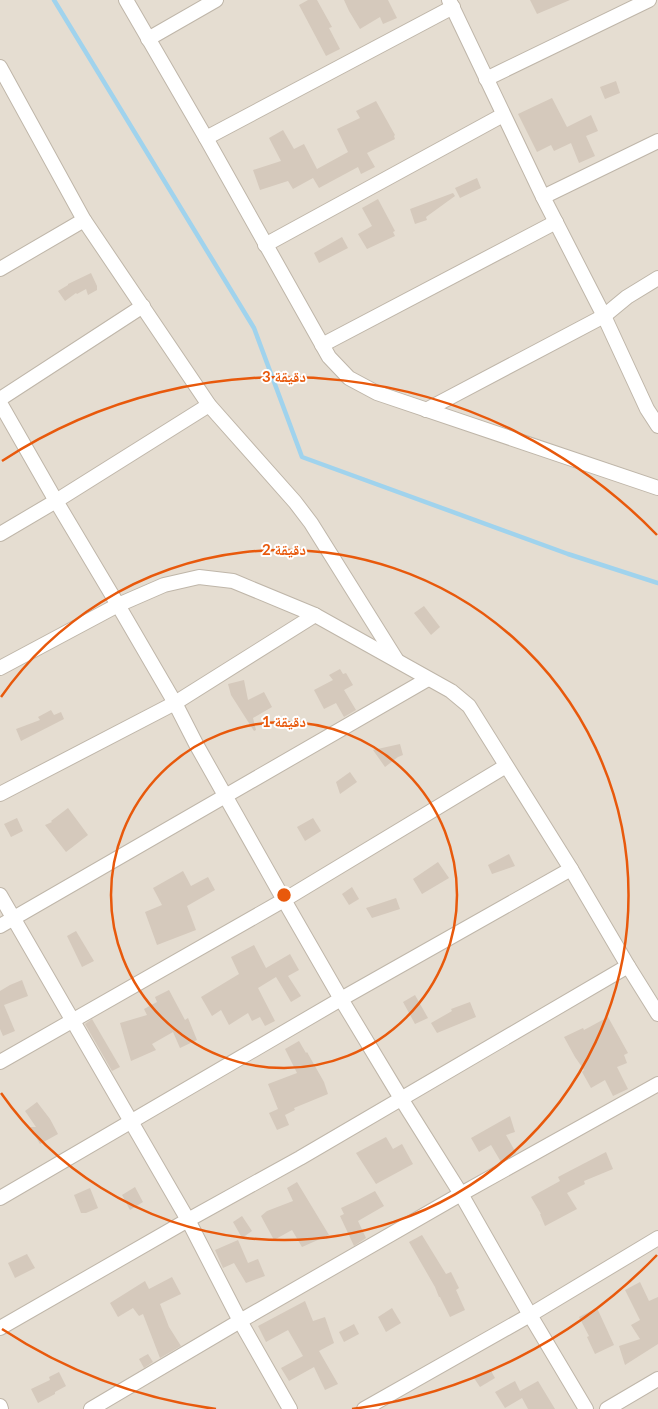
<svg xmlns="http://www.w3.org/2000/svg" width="658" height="1409" font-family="Lato,'Noto Naskh Arabic',sans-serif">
	<rect width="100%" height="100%" fill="#f1ece3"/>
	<!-- residential -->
	<rect fill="#e5ddd1" x="0" y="0" width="658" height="1409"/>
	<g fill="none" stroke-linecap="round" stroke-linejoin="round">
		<!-- stream -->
		<path stroke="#a0d3ed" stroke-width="4.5" d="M 54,0 L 254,328 L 302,457 L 568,554 L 658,583"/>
	</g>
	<!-- building -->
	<g fill="#d5c9bc">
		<path d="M 308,0 L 317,0 L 332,27 L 329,28 L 340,49 L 326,56 L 299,5 Z"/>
		<path d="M 344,0 L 388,0 L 397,18 L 383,24 L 380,17 L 360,29 L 349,11 Z"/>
		<path d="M 530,0 L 570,0 L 537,14 Z"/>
		<path d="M 616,81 L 620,93 L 605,99 L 600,87 Z"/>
		<path d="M 552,98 L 567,127 L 591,115 L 598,131 L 586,136 L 595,156 L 579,163 L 571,143 L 554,151 L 551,145 L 537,152 L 518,114 Z"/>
		<path d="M 376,101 L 395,135 L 394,136 L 395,139 L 367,153 L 375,167 L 361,174 L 358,167 L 319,188 L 313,178 L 293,189 L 288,181 L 260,190 L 253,170 L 281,161 L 269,138 L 283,130 L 294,149 L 304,144 L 317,169 L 348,152 L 337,129 L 360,118 L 356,111 Z"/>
		<path d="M 477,178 L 481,188 L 460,198 L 455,188 Z"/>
		<path d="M 453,193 L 455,196 L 426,217 L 427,220 L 415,224 L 410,209 Z"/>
		<path d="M 378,199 L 395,231 L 393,232 L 395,236 L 367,249 L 358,234 L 372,226 L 362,208 Z"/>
		<path d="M 342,237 L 348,248 L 319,263 L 314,253 Z"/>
		<path d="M 91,273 L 97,286 L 97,290 L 88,295 L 86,289 L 77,294 L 76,293 L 65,301 L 58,291 L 68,285 L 68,284 Z"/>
		<path d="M 424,606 L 440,627 L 431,635 L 414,613 Z"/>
		<path d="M 340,669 L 343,674 L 346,673 L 353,685 L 344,690 L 356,710 L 344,717 L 336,703 L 324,709 L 314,690 L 333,680 L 329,675 Z"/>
		<path d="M 244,680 L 248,700 L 264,692 L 272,707 L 253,718 L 256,730 L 254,731 L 231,695 L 228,684 Z"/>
		<path d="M 51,710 L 54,715 L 61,712 L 64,719 L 21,741 L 16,729 L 40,720 L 38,717 Z"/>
		<path d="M 400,744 L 403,755 L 398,757 L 385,767 L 373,750 Z"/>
		<path d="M 350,772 L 357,782 L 340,794 L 336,782 Z"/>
		<path d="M 68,808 L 88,835 L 66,852 L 45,825 L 52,822 L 51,821 Z"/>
		<path d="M 17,818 L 23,831 L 11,837 L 4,824 Z"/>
		<path d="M 313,818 L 321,831 L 305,841 L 297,827 Z"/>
		<path d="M 509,854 L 515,866 L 492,874 L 488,865 Z"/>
		<path d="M 438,862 L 449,878 L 422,894 L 413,879 Z"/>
		<path d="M 183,871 L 191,886 L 208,877 L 215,890 L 187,906 L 196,930 L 157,945 L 145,912 L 162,905 L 153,888 Z"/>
		<path d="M 352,887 L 359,899 L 349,905 L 342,894 Z"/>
		<path d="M 396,898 L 400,909 L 372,918 L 366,908 Z"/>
		<path d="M 76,931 L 94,961 L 82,967 L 67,936 Z"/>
		<path d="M 254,945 L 266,968 L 290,954 L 299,970 L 288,976 L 301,996 L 291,1002 L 276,977 L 258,988 L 275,1021 L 265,1026 L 260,1017 L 252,1021 L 248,1013 L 229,1025 L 221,1010 L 212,1016 L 201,997 L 239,974 L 231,957 Z"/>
		<path d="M 22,980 L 28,996 L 4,1005 L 15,1031 L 3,1036 L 0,1029 L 0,991 L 10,985 Z"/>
		<path d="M 169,990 L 185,1020 L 188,1018 L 197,1040 L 180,1048 L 173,1032 L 152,1044 L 156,1050 L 131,1061 L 120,1023 L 147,1015 L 144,1009 L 157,1002 L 155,997 Z"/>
		<path d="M 415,995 L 428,1018 L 415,1024 L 403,1002 Z"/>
		<path d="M 470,1002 L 476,1017 L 437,1033 L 431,1023 L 452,1011 L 451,1009 Z"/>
		<path d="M 608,1017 L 628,1053 L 624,1055 L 627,1063 L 617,1067 L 628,1089 L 613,1096 L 605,1080 L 591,1088 L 582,1072 L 584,1070 L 575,1057 L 564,1037 L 583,1028 L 584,1030 Z"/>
		<path d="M 92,1019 L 120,1067 L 112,1071 L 85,1024 Z"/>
		<path d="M 299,1041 L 306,1053 L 307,1052 L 324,1082 L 328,1094 L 294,1108 L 295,1110 L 285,1115 L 289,1125 L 277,1130 L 269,1113 L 278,1109 L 268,1084 L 297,1073 L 285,1049 Z"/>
		<path d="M 37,1102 L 50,1119 L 58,1134 L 40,1144 L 30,1127 L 36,1127 L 25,1111 Z"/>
		<path d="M 510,1116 L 515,1132 L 506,1135 L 516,1153 L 501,1162 L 491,1145 L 479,1152 L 471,1138 Z"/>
		<path d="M 386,1137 L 393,1149 L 402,1144 L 413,1164 L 376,1184 L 356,1153 Z"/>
		<path d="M 606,1152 L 613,1169 L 584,1181 L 585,1184 L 567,1193 L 577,1209 L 545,1226 L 540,1214 L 541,1214 L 531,1197 L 560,1181 L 558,1177 Z"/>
		<path d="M 297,1182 L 329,1235 L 302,1247 L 292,1230 L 274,1240 L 261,1216 L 267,1211 L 293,1201 L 287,1188 Z"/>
		<path d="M 135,1187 L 143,1202 L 130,1210 L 122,1195 Z"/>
		<path d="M 90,1188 L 98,1208 L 86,1213 L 81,1213 L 74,1195 Z"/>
		<path d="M 375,1191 L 384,1206 L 358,1221 L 366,1238 L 354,1246 L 340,1216 L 344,1214 L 341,1208 L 358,1200 Z"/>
		<path d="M 242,1216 L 252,1231 L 242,1238 L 233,1222 Z"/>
		<path d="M 422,1235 L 446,1274 L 451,1272 L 459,1288 L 456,1290 L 465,1310 L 450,1317 L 440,1297 L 439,1297 L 435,1287 L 409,1242 Z"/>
		<path d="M 238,1240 L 248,1263 L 258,1259 L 265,1276 L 246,1283 L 234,1263 L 223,1268 L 215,1250 Z"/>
		<path d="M 27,1254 L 35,1268 L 15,1278 L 8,1263 Z"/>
		<path d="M 172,1277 L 181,1294 L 160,1304 L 169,1327 L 181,1346 L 160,1358 L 143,1314 L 139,1316 L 133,1308 L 118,1317 L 110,1303 L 145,1281 L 149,1289 Z"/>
		<path d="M 640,1282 L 649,1301 L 658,1297 L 658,1344 L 625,1365 L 619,1346 L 640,1339 L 631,1325 L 640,1320 L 625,1290 Z"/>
		<path d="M 305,1301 L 313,1321 L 325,1317 L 334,1343 L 319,1351 L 338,1384 L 325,1390 L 314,1367 L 289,1381 L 281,1368 L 303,1356 L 288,1330 L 266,1342 L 258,1326 Z"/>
		<path d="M 392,1308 L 401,1323 L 386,1332 L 378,1317 Z"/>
		<path d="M 597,1308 L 614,1345 L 595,1354 L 587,1337 L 589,1336 L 579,1317 Z"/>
		<path d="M 354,1324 L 359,1334 L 344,1342 L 339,1332 Z"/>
		<path d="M 148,1354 L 153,1362 L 144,1368 L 139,1359 Z"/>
		<path d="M 490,1369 L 495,1378 L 480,1387 L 474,1378 Z"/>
		<path d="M 59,1372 L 66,1386 L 55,1392 L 55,1394 L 38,1403 L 31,1389 L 50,1380 L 49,1377 Z"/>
		<path d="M 515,1381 L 520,1391 L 538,1381 L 555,1409 L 528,1409 L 522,1398 L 505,1408 L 495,1392 Z"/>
	</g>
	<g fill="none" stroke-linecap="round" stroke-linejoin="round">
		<!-- minor casing -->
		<g stroke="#bfb6a9" stroke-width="16">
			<g id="minor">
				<path d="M 126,0 L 206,138 L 329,357 L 349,378 L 377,393 L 658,488"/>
				<path d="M 449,0 L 543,197 L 604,316 L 647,409 L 658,426"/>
				<path d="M 148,39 L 216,0"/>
				<path d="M 0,67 L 84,220 L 209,405 L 295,502 L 311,523 L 396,659"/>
				<path d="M 486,79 L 649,0"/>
				<path d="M 206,138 L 453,7"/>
				<path d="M 543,197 L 658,141"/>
				<path d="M 265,245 L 503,115"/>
				<path d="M 0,269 L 84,220"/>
				<path d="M 322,345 L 556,222"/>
				<path d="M 0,399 L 143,306"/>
				<path d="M 0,403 L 56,501 L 118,605 L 175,703 L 196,744 L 284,900 L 341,999 L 402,1100 L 461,1194 L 530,1315 L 586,1409"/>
				<path d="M 426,410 L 604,316 L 627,297 L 658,278"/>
				<path d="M 0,534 L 56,501 L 209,405"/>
				<path d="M 0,668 L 118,605 L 164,585 L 199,577 L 233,581 L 315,615 L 451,691 L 469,706 L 571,869 L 628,966 L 658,1014"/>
				<path d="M 0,794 L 175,703 L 315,615"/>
				<path d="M 0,895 L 188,1220 L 240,1321 L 290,1409"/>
				<path d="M 0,926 L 428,679"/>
				<path d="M 0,1062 L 284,900 L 506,766"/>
				<path d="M 0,1198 L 341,999 L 571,869"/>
				<path d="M 0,1328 L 188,1220 L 300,1158 L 628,966"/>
				<path d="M 0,1406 L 1,1409"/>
				<path d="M 91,1409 L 240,1321 L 461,1194 L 658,1084"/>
				<path d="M 364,1409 L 530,1315 L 658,1238"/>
				<path d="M 607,1409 L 658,1379"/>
			</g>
		</g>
		<!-- minor -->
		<use href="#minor" stroke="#fff" stroke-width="14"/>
	</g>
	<!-- distance rings -->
	<g fill="none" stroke="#e8590c" stroke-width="2.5">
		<circle cx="284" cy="895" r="173"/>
		<path d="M1 697A345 345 0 1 1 1 1093"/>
		<path d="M657 1255A518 518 0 0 1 352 1409M216 1409A518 518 0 0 1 2 1329M2 461A518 518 0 0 1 657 535"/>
	</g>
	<circle cx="284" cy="895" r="8" fill="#e8590c" stroke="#fff" stroke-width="2.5"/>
	<g font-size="15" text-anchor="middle" font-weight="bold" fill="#e8590c" stroke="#fff" stroke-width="4" stroke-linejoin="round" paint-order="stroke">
		<text x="284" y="382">3 دقيقة</text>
		<text x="284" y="555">2 دقيقة</text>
		<text x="284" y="727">1 دقيقة</text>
	</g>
</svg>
